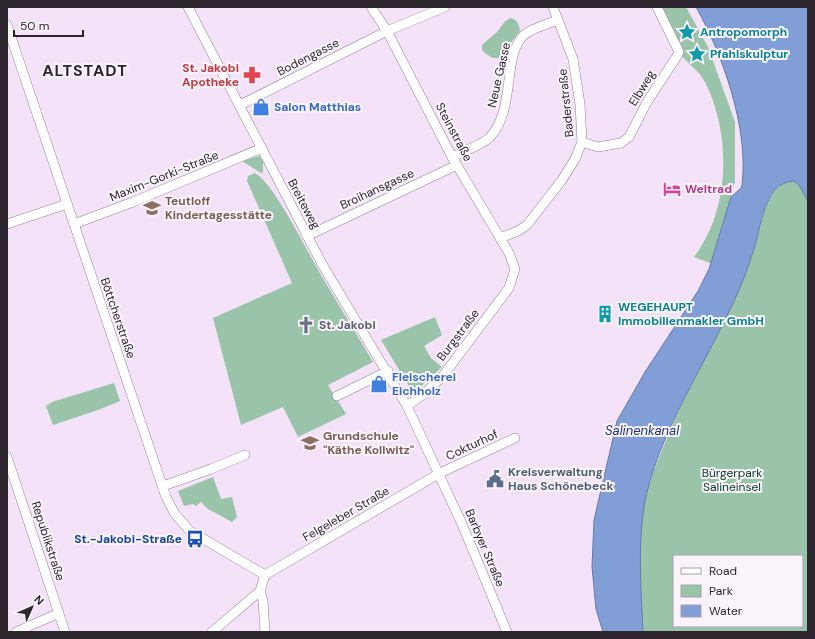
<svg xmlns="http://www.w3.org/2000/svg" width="815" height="639" font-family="'DM Sans',sans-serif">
	<rect width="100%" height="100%" fill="#f4e2f8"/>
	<!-- green -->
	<g fill="#9ac4a9" fill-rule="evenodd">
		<path d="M 657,7 L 686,7 L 708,47 L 735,122 L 735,181 L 715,265 L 694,257 C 730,210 731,138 707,86 C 700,70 687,64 678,51 C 670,38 664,21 657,7 Z"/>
		<path d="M 511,18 C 518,20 519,25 520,31 L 512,41 L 503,57 C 494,60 489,57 482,50 L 482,45 C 487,40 493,36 497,32 C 503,25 503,21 511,18 Z"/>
		<path d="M 259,156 L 263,161 L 263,172 L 261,173 L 242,161 Z"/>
		<path d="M 255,173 C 274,183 308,253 321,275 C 338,304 356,333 373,362 L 328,385 L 346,414 L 298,437 L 283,407 L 241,425 L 213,318 L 292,283 L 247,181 L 248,176 Z"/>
		<path d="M 788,181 L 794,181 L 799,184 L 808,201 L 808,632 L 643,632 C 641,587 636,540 646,496 C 651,474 661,454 669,433 C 695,372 730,314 753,252 C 762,227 762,194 788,181 ZM 674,556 L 802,556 L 802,626 L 674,626 Z"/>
		<path d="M 435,317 L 442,335 L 424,346 L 431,358 L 442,367 L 415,392 L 412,391 L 381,340 Z"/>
		<path d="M 114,383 L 120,401 L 98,410 L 53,425 L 46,406 L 52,402 Z"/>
		<path d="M 213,477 L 221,499 L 232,497 L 237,517 L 232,522 L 208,509 L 201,502 L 196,506 L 193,504 L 184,506 L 178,491 Z"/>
	</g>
	<!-- water -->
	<path fill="#829ed7" stroke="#687aa5" d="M 696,7 L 808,7 L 808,201 L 799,185 L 794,181 C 764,182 761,228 754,249 C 751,258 748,266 745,275 C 717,348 664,419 646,496 C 637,540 641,587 643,632 L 603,632 L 596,609 L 592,567 L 594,520 L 617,421 L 645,372 L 698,291 L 709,269 L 731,197 L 741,188 L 742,185 C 749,129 723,55 696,7 Z"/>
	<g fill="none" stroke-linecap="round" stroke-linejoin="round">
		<!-- minor casing -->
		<g stroke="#938297" stroke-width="10">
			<g id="minor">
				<path d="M 188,7 L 322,264 L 407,406 L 462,524 L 507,632"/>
				<path d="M 371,7 L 387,31 L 452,157 L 509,253 L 515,269 L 509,288 L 442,377 L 425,393 L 407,406"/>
				<path d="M 7,25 L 166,497 L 175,514 L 190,531 L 265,575"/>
				<path d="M 240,105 L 387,31 L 445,7"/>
				<path d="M 582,142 L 598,147 L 621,143 L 629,137 L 647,102 L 677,56 L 679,52 L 657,7"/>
				<path d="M 452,157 C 462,152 484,144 490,137 C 516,110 502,55 524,35 C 532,28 548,24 558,20"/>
				<path d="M 7,224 L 67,204"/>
				<path d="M 74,224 L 133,202 L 262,148"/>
				<path d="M 307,236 L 457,165"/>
				<path d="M 500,238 L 518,231 L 527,225 L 562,180 L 575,159 L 582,142 L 580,104 L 573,59 L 553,7"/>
				<path d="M 337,396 L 388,371"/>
				<path d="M 7,457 L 65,632"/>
				<path d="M 163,486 L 211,469 L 245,455"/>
				<path d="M 265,575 L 440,473 L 515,438"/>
				<path d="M 16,632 L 59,613"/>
				<path d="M 212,632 L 260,591"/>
				<path d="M 265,632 L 263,601 L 260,591 L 265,575"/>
			</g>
		</g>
		<!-- minor -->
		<use href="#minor" stroke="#fff" stroke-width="9"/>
	</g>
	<!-- icons -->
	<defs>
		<g id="sight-bare" transform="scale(1.38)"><path d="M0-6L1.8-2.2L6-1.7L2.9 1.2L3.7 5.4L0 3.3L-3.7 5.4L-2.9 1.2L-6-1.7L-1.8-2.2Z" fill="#0f9aa8" stroke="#fbf3fc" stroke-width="2.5" paint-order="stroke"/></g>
		<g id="pharmacy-bare" transform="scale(1.38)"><path d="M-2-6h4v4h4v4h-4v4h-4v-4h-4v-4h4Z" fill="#e0444e" stroke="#fbf3fc" stroke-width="2.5" paint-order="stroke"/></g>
		<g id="shop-bare" transform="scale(1.38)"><path d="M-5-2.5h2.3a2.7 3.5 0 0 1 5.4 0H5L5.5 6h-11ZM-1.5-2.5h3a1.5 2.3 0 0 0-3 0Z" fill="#3f7fe0" stroke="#fbf3fc" stroke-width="2.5" paint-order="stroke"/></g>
		<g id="hotel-bare" transform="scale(1.38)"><path d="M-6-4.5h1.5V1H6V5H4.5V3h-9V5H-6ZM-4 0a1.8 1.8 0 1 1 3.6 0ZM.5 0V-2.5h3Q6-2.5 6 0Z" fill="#d1479c" stroke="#fbf3fc" stroke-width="2.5" paint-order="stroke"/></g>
		<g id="school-bare" transform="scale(1.38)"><path d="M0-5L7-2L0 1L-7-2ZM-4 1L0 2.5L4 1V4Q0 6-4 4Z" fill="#8d6e63" stroke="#fbf3fc" stroke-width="2.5" paint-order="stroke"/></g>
		<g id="building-bare" transform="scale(1.38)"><path d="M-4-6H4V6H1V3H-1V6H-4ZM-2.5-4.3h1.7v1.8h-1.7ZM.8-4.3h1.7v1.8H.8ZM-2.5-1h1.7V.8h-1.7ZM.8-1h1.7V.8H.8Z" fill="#0f9aa8" stroke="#fbf3fc" stroke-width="2.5" paint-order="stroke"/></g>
		<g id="church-bare" transform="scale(1.38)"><path d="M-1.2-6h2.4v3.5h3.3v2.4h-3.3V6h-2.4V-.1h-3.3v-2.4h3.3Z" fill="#6b7280" stroke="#fbf3fc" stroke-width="2.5" paint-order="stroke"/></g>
		<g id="civic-bare" transform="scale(1.38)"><path d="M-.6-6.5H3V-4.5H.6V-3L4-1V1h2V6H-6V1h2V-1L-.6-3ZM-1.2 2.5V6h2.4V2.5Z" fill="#5c6f8a" stroke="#fbf3fc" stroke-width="2.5" paint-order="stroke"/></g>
		<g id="bus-bare" transform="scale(1.38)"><path d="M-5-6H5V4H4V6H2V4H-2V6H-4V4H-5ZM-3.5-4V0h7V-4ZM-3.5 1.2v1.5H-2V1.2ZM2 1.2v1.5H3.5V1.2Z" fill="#1a4fb4" stroke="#fbf3fc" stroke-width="2.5" paint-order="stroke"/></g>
	</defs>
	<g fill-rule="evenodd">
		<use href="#sight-bare" x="687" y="32"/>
		<use href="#sight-bare" x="697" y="54"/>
		<use href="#pharmacy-bare" x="252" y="75"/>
		<use href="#shop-bare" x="261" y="107"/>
		<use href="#hotel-bare" x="672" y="189"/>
		<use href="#school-bare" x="152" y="208"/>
		<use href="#building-bare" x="605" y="314"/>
		<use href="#church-bare" x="306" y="325"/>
		<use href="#shop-bare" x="379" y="384"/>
		<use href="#school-bare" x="310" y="443"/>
		<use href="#civic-bare" x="495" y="479"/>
		<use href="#bus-bare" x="195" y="539"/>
	</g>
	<g text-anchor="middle" stroke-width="4" stroke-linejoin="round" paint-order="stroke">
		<!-- culture labels -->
		<g font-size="12" font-weight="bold" fill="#0d838f" stroke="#fbf3fc" text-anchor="start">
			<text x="700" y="36">Antropomorph</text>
			<text x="710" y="58">Pfahlskulptur</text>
			<text x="618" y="311">WEGEHAUPT<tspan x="618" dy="14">Immobilienmakler GmbH</tspan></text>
		</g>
		<!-- street labels -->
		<g font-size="12" fill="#2d262f" stroke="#fbf3fc">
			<text transform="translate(308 57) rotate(-27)" y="4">Bodengasse</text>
			<text transform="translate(499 75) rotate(-77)" y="4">Neue Gasse</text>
			<text transform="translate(642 88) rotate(-59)" y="4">Elbweg</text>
			<text transform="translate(566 103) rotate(-96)" y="4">Baderstraße</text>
			<text transform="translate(454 132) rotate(62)" y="4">Steinstraße</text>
			<text transform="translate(164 176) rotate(-22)" y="4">Maxim-Gorki-Straße</text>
			<text transform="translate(377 189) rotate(-25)" y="4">Broihansgasse</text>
			<text transform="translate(304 204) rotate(62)" y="4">Breiteweg</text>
			<text transform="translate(118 318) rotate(71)" y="4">Böttcherstraße</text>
			<text transform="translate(458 335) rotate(-53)" y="4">Burgstraße</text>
			<text transform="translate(472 445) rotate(-25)" y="4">Cokturhof</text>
			<text transform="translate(346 514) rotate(-30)" y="4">Felgeleber Straße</text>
			<text transform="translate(48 541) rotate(72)" y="4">Republikstraße</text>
			<text transform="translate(485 548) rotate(67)" y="4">Barbyer Straße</text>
		</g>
		<!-- health labels -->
		<g font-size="12" font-weight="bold" fill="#be3a42" stroke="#fbf3fc" text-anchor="end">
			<text x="239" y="72">St. Jakobi<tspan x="239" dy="14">Apotheke</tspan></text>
		</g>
		<!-- shop labels -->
		<g font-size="12" font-weight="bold" fill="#366cbe" stroke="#fbf3fc" text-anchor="start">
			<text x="274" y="111">Salon Matthias</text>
			<text x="392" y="381">Fleischerei<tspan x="392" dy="14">Eichholz</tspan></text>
		</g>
		<!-- hotel labels -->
		<g font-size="12" font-weight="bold" fill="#b23c85" stroke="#fbf3fc" text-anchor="start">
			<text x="685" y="193">Weltrad</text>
		</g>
		<!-- education labels -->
		<g font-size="12" font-weight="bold" fill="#785e54" stroke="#fbf3fc" text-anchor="start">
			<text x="165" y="205">Teutloff<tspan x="165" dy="14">Kindertagesstätte</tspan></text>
			<text x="323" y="440">Grundschule<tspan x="323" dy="14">"Käthe Kollwitz"</tspan></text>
		</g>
		<!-- worship labels -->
		<g font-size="12" font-weight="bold" fill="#5b616d" stroke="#fbf3fc" text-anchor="start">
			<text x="319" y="329">St. Jakobi</text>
		</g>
		<!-- service labels -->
		<g font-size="12" font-weight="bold" fill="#4e5e75" stroke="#fbf3fc" text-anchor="start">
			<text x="508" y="476">Kreisverwaltung<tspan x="508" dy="14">Haus Schönebeck</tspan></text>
		</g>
		<!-- park labels -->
		<g font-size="12" fill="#033a20" stroke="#fbf3fc">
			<text x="732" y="477">Bürgerpark<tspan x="732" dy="14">Salineinsel</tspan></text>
		</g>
		<!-- transit labels -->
		<g font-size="12" font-weight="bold" fill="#164399" stroke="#fbf3fc" text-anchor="end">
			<text x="182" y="543">St.-Jakobi-Straße</text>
		</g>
		<!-- water labels -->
		<g font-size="13" font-style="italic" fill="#1a3679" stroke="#fbf3fc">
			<text x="642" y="435">Salinenkanal</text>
		</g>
		<!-- district labels -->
		<g font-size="16" font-weight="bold" letter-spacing="1" fill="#2d262f" stroke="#fbf3fc">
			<text x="85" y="76">ALTSTADT</text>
		</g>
	</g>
	<!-- border -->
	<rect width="815" height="639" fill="none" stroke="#2d262f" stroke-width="16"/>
	<!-- legend -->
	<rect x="673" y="555" width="130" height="72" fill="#fbf3fc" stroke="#a9a1aa"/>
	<rect x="681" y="568" width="20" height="6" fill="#ffffff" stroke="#a9a1aa"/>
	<text x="709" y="575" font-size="12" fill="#2d262f">Road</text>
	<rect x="681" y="585" width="20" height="12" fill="#9ac4a9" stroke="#a9a1aa"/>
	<text x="709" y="595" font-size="12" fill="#2d262f">Park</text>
	<rect x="681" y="605" width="20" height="12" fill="#829ed7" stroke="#a9a1aa"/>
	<text x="709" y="615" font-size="12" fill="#2d262f">Water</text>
	<!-- north arrow -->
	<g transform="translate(32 607) rotate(45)" stroke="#fbf3fc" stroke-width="3" paint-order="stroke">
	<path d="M0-3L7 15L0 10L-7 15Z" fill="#2d262f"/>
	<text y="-6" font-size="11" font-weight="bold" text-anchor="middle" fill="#2d262f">N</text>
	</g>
	<!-- scale -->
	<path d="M14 30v6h69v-6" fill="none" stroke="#2d262f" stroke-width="2"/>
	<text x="20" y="30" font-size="12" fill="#2d262f" stroke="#fbf3fc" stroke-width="3" paint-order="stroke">50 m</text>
</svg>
